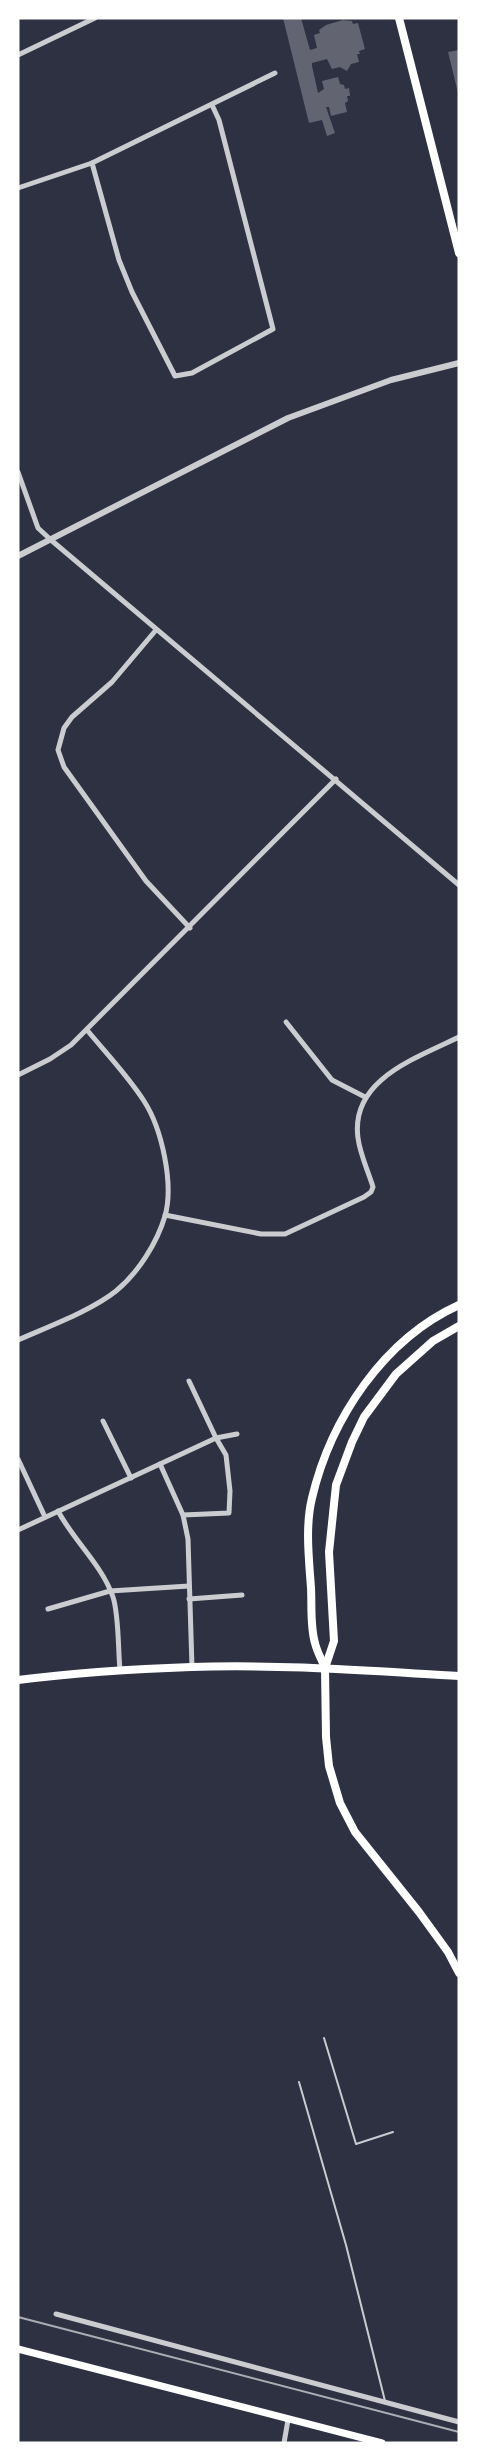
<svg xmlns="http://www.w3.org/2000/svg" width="477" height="2461" font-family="'Fira Sans',sans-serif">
	<rect width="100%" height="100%" fill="#2d3142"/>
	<!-- building -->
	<g fill="#626471">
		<path d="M 283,18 L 301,18 L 310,50 L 317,48 L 314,35 L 320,33 L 319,30 L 326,25 L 343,20 L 352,21 L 353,24 L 358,23 L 365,49 L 359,51 L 360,54 L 357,54 L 359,62 L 351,64 L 347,71 L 340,67 L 332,69 L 327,59 L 312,63 L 312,66 L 318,93 L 324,89 L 322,81 L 338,77 L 340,84 L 344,85 L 345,89 L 349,88 L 350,96 L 347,96 L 348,101 L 345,103 L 347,112 L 331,116 L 329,107 L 326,107 L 335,133 L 327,136 L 322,120 L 309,123 Z"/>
		<path d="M 459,50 L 459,93 L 458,93 L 448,52 Z"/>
	</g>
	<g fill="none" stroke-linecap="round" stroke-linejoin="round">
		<!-- service -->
		<g stroke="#caccd0" stroke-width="2">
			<path d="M 324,2038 L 356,2144 L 393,2132"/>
			<path d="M 299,2082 L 346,2245 L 385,2401"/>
		</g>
		<!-- minor -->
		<g stroke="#caccd0" stroke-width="5">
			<path d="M 18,55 L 95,18"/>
			<path d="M 92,163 L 119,260 L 132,292 L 175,376 L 192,373 L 273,329 L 219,120 L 212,105"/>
			<path d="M 18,188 L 92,163 L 275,73"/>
			<path d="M 18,472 L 38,528 L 51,540 L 459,885"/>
			<path d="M 156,630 L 112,682 L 72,717 L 64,728 L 58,750 L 64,767 L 146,881 L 190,928"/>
			<path d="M 286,1022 L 332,1080 L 365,1097"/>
			<path d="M 18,1075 L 50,1059 L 71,1045 L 336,779"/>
			<path d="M 165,1215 L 261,1234 L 285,1234 L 364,1197 L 371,1192 L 373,1187 C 368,1171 360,1154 358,1138 C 350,1079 417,1058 459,1037"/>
			<path d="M 18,1340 C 47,1327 91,1311 116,1291 C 138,1273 157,1243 165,1216 C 174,1184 162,1129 144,1101 C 128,1076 106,1053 87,1030"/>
			<path d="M 103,1421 L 131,1478"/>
			<path d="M 18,1459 L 45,1517"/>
			<path d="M 160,1464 L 183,1515 L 188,1539 L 192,1667"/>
			<path d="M 58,1511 C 74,1541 102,1565 113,1597 C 119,1615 118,1650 120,1670"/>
			<path d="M 183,1515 L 229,1513 L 230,1491 L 226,1455 L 216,1438 L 189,1381"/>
			<path d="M 18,1530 L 216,1438 L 237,1434"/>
			<path d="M 189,1599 L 242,1595"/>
			<path d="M 48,1609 L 110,1591 L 189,1586"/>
			<path d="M 56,2314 L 459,2422"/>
			<path d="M 284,2443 L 288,2420"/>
		</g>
		<!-- tertiary -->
		<path stroke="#caccd0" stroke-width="6" d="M 18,556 L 288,418 L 391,380 L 459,363"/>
		<!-- secondary -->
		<path stroke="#fff" stroke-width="7" d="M 18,2349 L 382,2443"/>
		<!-- primary -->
		<g stroke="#fff" stroke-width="8">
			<path d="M 399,18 L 459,253"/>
			<path d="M 459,1326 L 433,1341 L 396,1374 L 364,1417 L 352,1442 L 336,1485 L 329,1552 L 334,1641 L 325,1668 L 326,1737 L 329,1766 L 340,1803 L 355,1832 L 419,1912 L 448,1952 L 459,1973"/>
			<path d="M 325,1668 C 322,1660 317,1652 315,1643 C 310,1626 312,1606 311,1588 C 309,1559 305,1527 312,1498 C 331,1418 384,1339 459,1305"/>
			<path d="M 18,1680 C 75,1673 133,1669 191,1667 C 280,1664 370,1671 459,1676"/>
		</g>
		<!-- rail -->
		<path stroke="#abadb3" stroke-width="2" d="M 18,2317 L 459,2432"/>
	</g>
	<!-- border -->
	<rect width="477" height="2461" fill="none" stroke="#ffffff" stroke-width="39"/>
</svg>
